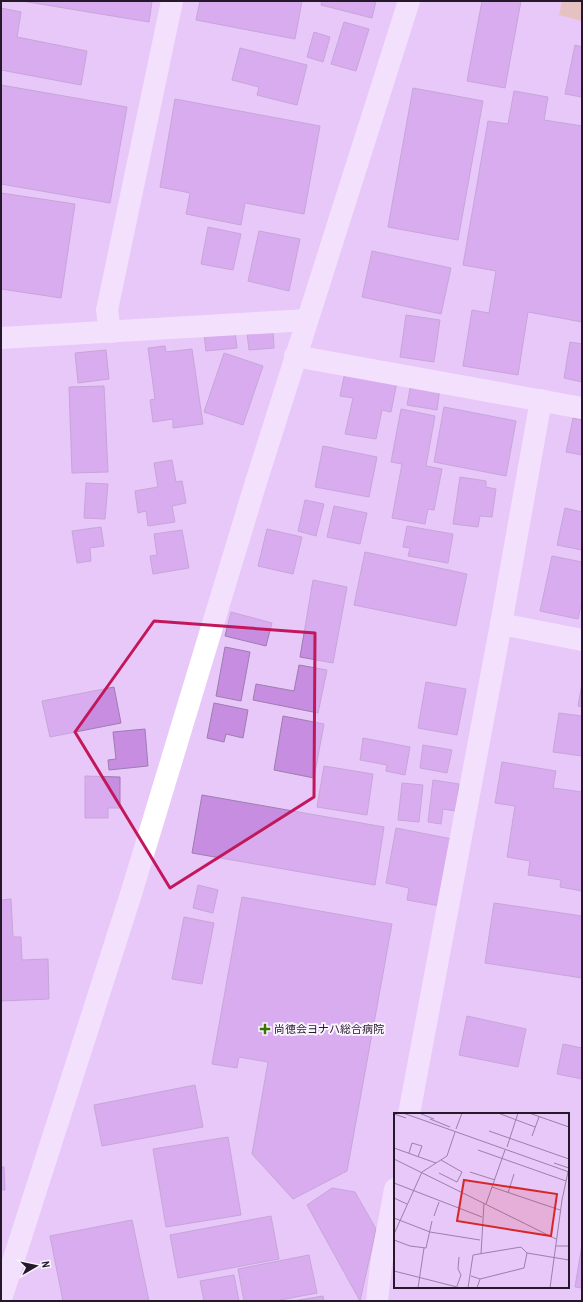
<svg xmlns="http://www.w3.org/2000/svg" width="583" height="1302" font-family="'Archivo Narrow','Noto Sans JP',sans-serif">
	<rect width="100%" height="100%" fill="#e8c7f9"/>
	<!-- green -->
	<path fill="#e5ba7f" d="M 562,1 L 582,1 L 582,21 L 559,15 Z"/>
	<!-- building -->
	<g fill="#c68de1" stroke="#9d7ead">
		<path d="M 22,1 L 148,1 L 152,2 L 149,22 Z"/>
		<path d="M 200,1 L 302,1 L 295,39 L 196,20 Z"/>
		<path d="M 322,1 L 376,1 L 372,18 L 321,5 Z"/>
		<path d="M 482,1 L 521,1 L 505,88 L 467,81 Z"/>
		<path d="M 1,8 L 21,12 L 17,37 L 87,51 L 81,85 L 1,70 Z"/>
		<path d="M 344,22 L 369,29 L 356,71 L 331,64 Z"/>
		<path d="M 314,32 L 330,37 L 323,62 L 307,57 Z"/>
		<path d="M 575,45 L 582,47 L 582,97 L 565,94 Z"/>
		<path d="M 240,48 L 307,65 L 297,105 L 257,95 L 259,87 L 232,80 Z"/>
		<path d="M 1,85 L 127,107 L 110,203 L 1,184 Z"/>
		<path d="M 413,88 L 483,101 L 458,240 L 388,227 Z"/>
		<path d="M 514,91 L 548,97 L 544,120 L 582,126 L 582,322 L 528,312 L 518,375 L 463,366 L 472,310 L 489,313 L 496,271 L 463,265 L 488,121 L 508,124 Z"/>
		<path d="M 175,99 L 320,126 L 304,214 L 245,203 L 241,225 L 186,214 L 190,193 L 160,187 Z"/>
		<path d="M 1,193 L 75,204 L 61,298 L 1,289 Z"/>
		<path d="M 208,227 L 241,234 L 233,270 L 201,264 Z"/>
		<path d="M 259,231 L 300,239 L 289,291 L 248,281 Z"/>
		<path d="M 372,251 L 451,268 L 441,314 L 362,297 Z"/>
		<path d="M 406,315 L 440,320 L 434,362 L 400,357 Z"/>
		<path d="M 235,331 L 237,348 L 206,351 L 204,334 Z"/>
		<path d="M 273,331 L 274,348 L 249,350 L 247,333 Z"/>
		<path d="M 570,342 L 582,344 L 582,382 L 564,378 Z"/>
		<path d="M 165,346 L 166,352 L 192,349 L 203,424 L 173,428 L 173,419 L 153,422 L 150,400 L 155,399 L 148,348 Z"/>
		<path d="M 106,350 L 109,379 L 78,383 L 75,353 Z"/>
		<path d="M 224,353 L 263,366 L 243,425 L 204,412 Z"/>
		<path d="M 345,372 L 397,382 L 391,412 L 382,410 L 376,439 L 345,434 L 353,398 L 340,396 Z"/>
		<path d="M 411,383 L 440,388 L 437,410 L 407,405 Z"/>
		<path d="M 104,386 L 108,472 L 72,473 L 69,387 Z"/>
		<path d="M 444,407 L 516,421 L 506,476 L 434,462 Z"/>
		<path d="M 401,409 L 435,416 L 426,466 L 442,469 L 434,510 L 428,509 L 425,524 L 392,518 L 402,464 L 391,462 Z"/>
		<path d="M 573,418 L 582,420 L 582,455 L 566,452 Z"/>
		<path d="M 323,446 L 377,457 L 369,497 L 315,487 Z"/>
		<path d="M 172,460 L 176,482 L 182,481 L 186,503 L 172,506 L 175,522 L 148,526 L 146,511 L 138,513 L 135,491 L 158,487 L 154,463 Z"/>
		<path d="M 460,477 L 486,481 L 486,487 L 496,489 L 492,517 L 480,516 L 478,527 L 453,524 Z"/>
		<path d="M 86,483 L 108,484 L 105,519 L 84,518 Z"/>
		<path d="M 305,500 L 324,504 L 316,536 L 298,531 Z"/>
		<path d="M 334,506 L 367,513 L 360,544 L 327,537 Z"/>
		<path d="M 565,508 L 582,512 L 582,550 L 557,545 Z"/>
		<path d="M 407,526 L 453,534 L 448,563 L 408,556 L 410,548 L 403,547 Z"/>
		<path d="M 101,527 L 104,546 L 90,548 L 91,561 L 77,563 L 72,531 Z"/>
		<path d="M 267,529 L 302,537 L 293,574 L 258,566 Z"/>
		<path d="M 182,530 L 189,568 L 153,574 L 150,556 L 157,555 L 154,534 Z"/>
		<path d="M 365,552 L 467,574 L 456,626 L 354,605 Z"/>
		<path d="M 552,556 L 582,562 L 582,601 L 578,619 L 540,611 Z"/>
		<path d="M 313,580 L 347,587 L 333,663 L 300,657 Z"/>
		<path d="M 231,612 L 272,623 L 266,646 L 225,636 Z"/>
		<path d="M 225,647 L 250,652 L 241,701 L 216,696 Z"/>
		<path d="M 299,665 L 327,670 L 318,713 L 253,700 L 256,684 L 294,691 Z"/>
		<path d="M 426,682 L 466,689 L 457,735 L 418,728 Z"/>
		<path d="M 582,683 L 582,707 L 578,706 Z"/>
		<path d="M 114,687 L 121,723 L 50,737 L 42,701 Z"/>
		<path d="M 214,703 L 248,710 L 243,738 L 226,734 L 224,742 L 207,738 Z"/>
		<path d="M 559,713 L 582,716 L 582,756 L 553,752 Z"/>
		<path d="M 283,716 L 324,724 L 314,778 L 274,770 Z"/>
		<path d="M 145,729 L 148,766 L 109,770 L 108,760 L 116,759 L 113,732 Z"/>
		<path d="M 363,738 L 410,747 L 405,775 L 386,771 L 387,765 L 360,760 Z"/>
		<path d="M 423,745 L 452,750 L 447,773 L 420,768 Z"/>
		<path d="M 502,762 L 556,771 L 553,788 L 582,792 L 582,891 L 560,887 L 561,880 L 528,875 L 530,861 L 507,857 L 515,806 L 495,803 Z"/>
		<path d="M 324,766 L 373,774 L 367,815 L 317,807 Z"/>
		<path d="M 85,776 L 120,777 L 120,808 L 108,808 L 108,818 L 85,818 Z"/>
		<path d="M 433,780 L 459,784 L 456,811 L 443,809 L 441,824 L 428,822 Z"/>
		<path d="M 402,783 L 423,785 L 419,822 L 398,820 Z"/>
		<path d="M 202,795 L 384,827 L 375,885 L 192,853 Z"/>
		<path d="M 396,828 L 452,839 L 440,906 L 407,900 L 409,888 L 386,883 Z"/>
		<path d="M 198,885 L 218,890 L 213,913 L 193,908 Z"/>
		<path d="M 242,897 L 392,924 L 347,1171 L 293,1199 L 252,1154 L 268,1062 L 239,1057 L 237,1068 L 212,1064 Z"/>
		<path d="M 11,899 L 13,937 L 21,937 L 22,960 L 48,959 L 49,999 L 1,1001 L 1,900 Z"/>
		<path d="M 494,903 L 582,916 L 582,978 L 485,963 Z"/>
		<path d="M 184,917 L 214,923 L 202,984 L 172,979 Z"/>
		<path d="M 467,1016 L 526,1029 L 518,1067 L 459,1055 Z"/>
		<path d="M 563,1044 L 582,1048 L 582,1079 L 557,1074 Z"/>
		<path d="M 195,1085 L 203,1127 L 102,1146 L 94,1105 Z"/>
		<path d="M 228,1137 L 241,1215 L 166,1227 L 153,1149 Z"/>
		<path d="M 1,1167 L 4,1167 L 5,1190 L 1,1190 Z"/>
		<path d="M 332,1188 L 355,1192 L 376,1229 L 360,1301 L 307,1205 Z"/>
		<path d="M 271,1216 L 279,1259 L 178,1278 L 170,1235 Z"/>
		<path d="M 132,1220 L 149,1301 L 63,1301 L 50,1236 Z"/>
		<path d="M 582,1245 L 582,1288 L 575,1287 Z"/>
		<path d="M 309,1255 L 317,1293 L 275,1301 L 244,1301 L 238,1269 Z"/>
		<path d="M 234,1275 L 239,1301 L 204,1301 L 200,1281 Z"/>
		<path d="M 323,1296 L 324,1301 L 293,1301 Z"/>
	</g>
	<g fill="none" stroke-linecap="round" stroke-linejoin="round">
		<!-- minor -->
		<g stroke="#fff" stroke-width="22">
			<path d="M 110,332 L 107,310 L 172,1"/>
			<path d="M 1,338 L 307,320"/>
			<path d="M 295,356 L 582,408"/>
			<path d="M 501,624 L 582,640"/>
			<path d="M 409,1114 L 501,624 L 541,400"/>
			<path d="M 1,1299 L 131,894 L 256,482 L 409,1"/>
			<path d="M 377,1301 L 381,1265 L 395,1189"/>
		</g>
	</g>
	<!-- marked area -->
	<path d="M0 0H583V1302H0ZM 154,621 L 315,633 L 314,797 L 170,888 L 75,732 Z" fill="#e8c7f9" fill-opacity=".55" fill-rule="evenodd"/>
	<path fill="none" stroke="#c2185b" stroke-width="3" stroke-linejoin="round" d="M 154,621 L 315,633 L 314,797 L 170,888 L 75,732 Z"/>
	<!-- markers -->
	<path fill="#3b7200" stroke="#faf4fe" stroke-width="1.5" d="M263 1023h4v4h4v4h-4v4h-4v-4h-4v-4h4z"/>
	<g text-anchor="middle" stroke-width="4" stroke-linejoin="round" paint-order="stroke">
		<!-- poi labels -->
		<g font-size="11" fill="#24182a" stroke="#faf4fe" text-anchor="start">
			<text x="274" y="1033">尚徳会ヨナハ総合病院</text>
		</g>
	</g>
	<!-- overview -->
	<g transform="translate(394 1113)">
		<rect width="175" height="175" fill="#e8c7f9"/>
		<path fill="none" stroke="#9a81a6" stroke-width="1" d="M 9,0 L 175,59M 25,0 L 40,6M 104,0 L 141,14M 135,0 L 175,14M 0,1 L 12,5M 36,6 L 56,14M 62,16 L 68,0M 95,18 L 175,46M 138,23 L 145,4M 113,34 L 124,0M 0,35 L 42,50M 84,37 L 172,68M 15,40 L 18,30 L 28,33 L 24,44M 0,46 L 162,126M 160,50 L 175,55M 76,59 L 101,67M 45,60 L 63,69 L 68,59 L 47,47M 0,70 L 88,104M 98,74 L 166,97M 114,80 L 120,61M 0,85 L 13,91M 92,91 L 111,37M 40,103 L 45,89M 0,105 L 36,119 L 86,127M 0,121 L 28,59 L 53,43 L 61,19M 0,127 L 16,133 L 32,135 L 38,108M 162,133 L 175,133M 87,141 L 90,90M 0,158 L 67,175M 77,163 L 86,166 L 83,175M 86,166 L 130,155 L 133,140M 63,173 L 67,162 L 64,156 L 65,144M 24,175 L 30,135M 74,175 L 79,142 L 127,134 L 133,140 L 175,147M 156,175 L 168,87 L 174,59"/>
		<path fill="#d62828" fill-opacity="0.15" stroke="#d62828" stroke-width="2" d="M 70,67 L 163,81 L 157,123 L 63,108 Z"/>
		<rect width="175" height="175" fill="none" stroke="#24182a" stroke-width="2"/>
	</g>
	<!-- border -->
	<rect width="583" height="1302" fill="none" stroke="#24182a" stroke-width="4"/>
	<!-- north arrow -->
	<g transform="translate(36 1266) rotate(81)" stroke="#faf4fe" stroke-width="3" paint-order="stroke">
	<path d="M0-3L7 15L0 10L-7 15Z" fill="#24182a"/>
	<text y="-6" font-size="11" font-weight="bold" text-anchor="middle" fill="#24182a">N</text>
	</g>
</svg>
